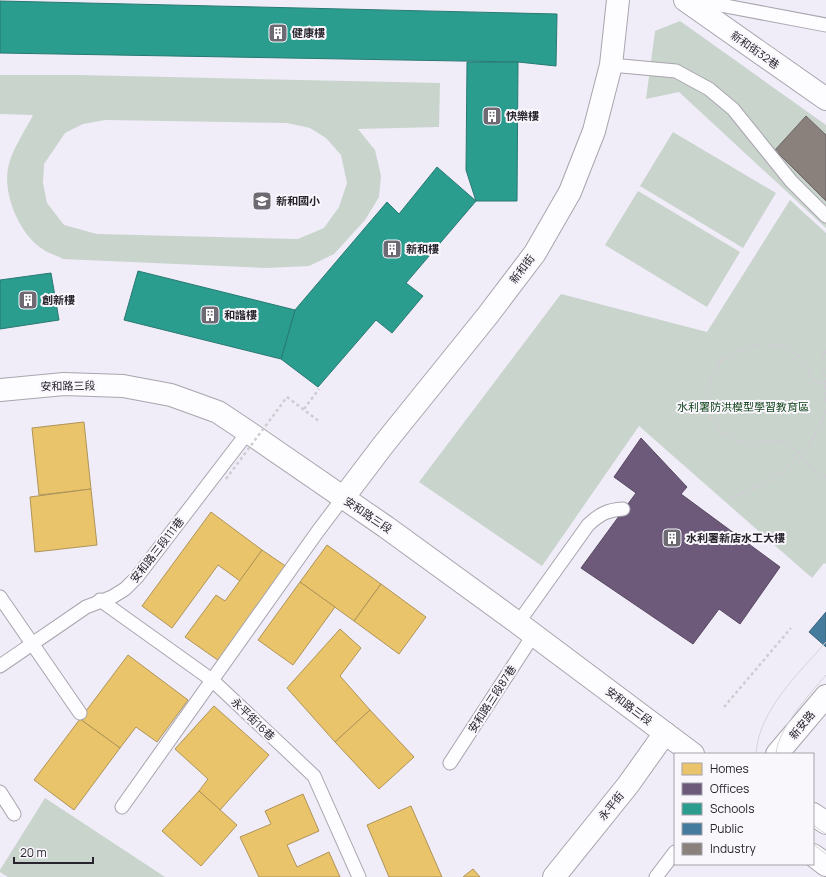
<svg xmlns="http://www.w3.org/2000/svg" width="826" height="877" font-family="Manrope,'Noto Sans TC',sans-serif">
	<rect width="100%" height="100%" fill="#f0ecf8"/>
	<!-- green -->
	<g fill="#c9d4cd" fill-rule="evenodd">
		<path d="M 680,21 L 826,125 L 826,228 L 679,92 L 646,99 L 655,31 Z"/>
		<path d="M 0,75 L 79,75 L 440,83 L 439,127 L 358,129 L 375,150 L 381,176 L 379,197 L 365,220 L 334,254 L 309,266 L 266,268 L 63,259 C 56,255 47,253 41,248 C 19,233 3,194 8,168 C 11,151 25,131 33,115 L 0,114 ZM 105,120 L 287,123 L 310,128 L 326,138 L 341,155 L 347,183 L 339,207 L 324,228 L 298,239 L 97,234 L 64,225 L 47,203 L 43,183 L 44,164 L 65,133 L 83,124 Z"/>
		<path d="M 673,132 L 776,193 L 743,248 L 640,186 Z"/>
		<path d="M 638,191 L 740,252 L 707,307 L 605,245 Z"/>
		<path d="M 790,200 L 826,233 L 826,564 L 824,563 L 812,578 L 639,426 L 542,566 L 419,482 L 561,294 L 707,332 Z"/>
		<path d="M 45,798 L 165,877 L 8,877 L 0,872 L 0,870 Z"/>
	</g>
	<!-- homes -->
	<g fill="#e9c46a" stroke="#af9458">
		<path d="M 84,422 L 91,489 L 39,495 L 32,428 Z"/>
		<path d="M 91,489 L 97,545 L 35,552 L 30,497 Z"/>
		<path d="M 211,512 L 262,550 L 240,581 L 218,565 L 172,628 L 142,606 Z"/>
		<path d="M 327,545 L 381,584 L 354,621 L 300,582 Z"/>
		<path d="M 262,550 L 287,567 L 219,661 L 185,637 L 216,595 L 225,601 Z"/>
		<path d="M 300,582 L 335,607 L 293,665 L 258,640 Z"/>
		<path d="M 381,584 L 426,617 L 399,654 L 354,621 Z"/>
		<path d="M 340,629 L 361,648 L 340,676 L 370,710 L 335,742 L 287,688 Z"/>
		<path d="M 128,655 L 188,700 L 157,742 L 136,727 L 120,748 L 80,719 Z"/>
		<path d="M 214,706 L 269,755 L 220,810 L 199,791 L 208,779 L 175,749 Z"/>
		<path d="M 370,710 L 414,757 L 379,789 L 335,742 Z"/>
		<path d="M 80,719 L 120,748 L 74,810 L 34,780 Z"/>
		<path d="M 199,791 L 237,825 L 201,866 L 162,831 Z"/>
		<path d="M 303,794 L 319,831 L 287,845 L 297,867 L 329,852 L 340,877 L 259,877 L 240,837 L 271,824 L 265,811 Z"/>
		<path d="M 411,806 L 442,877 L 389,877 L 367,825 Z"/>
		<path d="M 473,869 L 480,877 L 463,877 Z"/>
	</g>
	<!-- offices -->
	<path fill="#6d597a" stroke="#584963" d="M 641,438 L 687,487 L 681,494 L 780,567 L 740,624 L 719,609 L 693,644 L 581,568 L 636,493 L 614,477 Z"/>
	<!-- schools -->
	<g fill="#2a9d8f" stroke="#297972">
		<path d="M 0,1 L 557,14 L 556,66 L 518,62 L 0,53 Z"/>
		<path d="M 467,62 L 518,62 L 517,201 L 476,201 L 466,170 Z"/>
		<path d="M 437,167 L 476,201 L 406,283 L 423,296 L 392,333 L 376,320 L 318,387 L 281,359 L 295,310 L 387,202 L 399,214 Z"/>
		<path d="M 138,271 L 295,310 L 281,359 L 124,320 Z"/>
		<path d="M 51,273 L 59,320 L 0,329 L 0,280 Z"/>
	</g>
	<!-- public -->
	<path fill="#457b9d" stroke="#3c617b" d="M 826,612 L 826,647 L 809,632 Z"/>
	<!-- industry -->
	<path fill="#8a817c" stroke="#6c6564" d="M 806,116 L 826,135 L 826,201 L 775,150 Z"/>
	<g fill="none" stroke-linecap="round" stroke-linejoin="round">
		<!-- service casing -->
		<g stroke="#a8a5ae" stroke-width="15">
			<g id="service">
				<path d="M 694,0 L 826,25"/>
				<path d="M 611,65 L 676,71 L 709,89 L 733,109 L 791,181 L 826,216"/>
				<path d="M 0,597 L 80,713"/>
				<path d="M 100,600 L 212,680 L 314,776 L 359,877"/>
				<path d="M 518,623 L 588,525 C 600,514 607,510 623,509"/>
				<path d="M 0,666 L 86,607 L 112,597 L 125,589 L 137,577 L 248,432"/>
				<path d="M 450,763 L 534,634"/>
				<path d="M 0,792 L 14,814"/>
				<path d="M 122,807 L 318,531 L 343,498"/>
				<path d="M 656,877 L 675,852"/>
			</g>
		</g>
		<!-- minor casing -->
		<g stroke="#a8a5ae" stroke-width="24">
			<g id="minor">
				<path d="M 685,0 L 826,99"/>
				<path d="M 343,498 L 384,444 L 488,315 L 535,253 L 570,192 L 594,131 L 611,65 L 618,0"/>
				<path d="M 777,754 L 826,696"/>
				<path d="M 554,877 L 628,785 L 665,733"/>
			</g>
		</g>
		<!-- secondary casing -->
		<g stroke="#a8a5ae" stroke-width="24">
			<g id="secondary">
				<path d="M 0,390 L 64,384 L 123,386 L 171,395 L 218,412 L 248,432 L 386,527 L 518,623 L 693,754"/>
				<path d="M 813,814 L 826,823"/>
				<path d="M 813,855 L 826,865"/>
			</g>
		</g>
		<!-- path -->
		<g stroke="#cecdd2" stroke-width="2.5" stroke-dasharray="3 3" stroke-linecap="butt">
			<path d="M 826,351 L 823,356 L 826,404"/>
			<path d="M 826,386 L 812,379 L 805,361 L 787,348 L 766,344 L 738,350 L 721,361 L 712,378 L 706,399 L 710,416 L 723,433 L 744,443 L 763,443 L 780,440 L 793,447 L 817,473 L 826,477"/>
			<path d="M 287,397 L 320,422"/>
			<path d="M 304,409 L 319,389"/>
			<path d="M 730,498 L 755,488 L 773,479 L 792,462 L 812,440 L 820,426 L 826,408"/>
			<path d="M 724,707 L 791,628"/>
		</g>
		<!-- service -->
		<use href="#service" stroke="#fdfcfe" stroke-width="13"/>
		<!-- minor -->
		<use href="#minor" stroke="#fdfcfe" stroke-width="22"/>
		<!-- secondary -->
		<use href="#secondary" stroke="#fdfcfe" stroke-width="22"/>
		<!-- tram -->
		<g stroke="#d6d5d9" stroke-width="1">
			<path d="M 756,754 C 758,711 799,673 826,642"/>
			<path d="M 776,754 C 778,728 809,695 826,675"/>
			<path d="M 813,825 L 826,834"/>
			<path d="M 813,844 L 826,854"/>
		</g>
		<!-- path-bridge -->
		<path stroke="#cecdd2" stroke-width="2.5" stroke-dasharray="3 3" stroke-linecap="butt" d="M 226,479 L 287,397"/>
	</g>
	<!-- icons -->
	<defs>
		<g id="building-square" transform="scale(1)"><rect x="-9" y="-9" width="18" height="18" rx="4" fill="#6d6a74" stroke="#f9f7fc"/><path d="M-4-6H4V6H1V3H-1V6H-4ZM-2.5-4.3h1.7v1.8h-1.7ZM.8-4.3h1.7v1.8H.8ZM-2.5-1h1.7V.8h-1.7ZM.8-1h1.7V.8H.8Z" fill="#fff"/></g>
		<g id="school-square" transform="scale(1)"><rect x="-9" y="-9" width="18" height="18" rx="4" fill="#6d6a74" stroke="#f9f7fc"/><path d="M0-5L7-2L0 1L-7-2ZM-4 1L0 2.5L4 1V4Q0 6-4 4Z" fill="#fff"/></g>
	</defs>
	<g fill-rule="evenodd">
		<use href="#building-square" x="278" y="33"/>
		<use href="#building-square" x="492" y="116"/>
		<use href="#school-square" x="262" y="201"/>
		<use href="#building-square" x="392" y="249"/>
		<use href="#building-square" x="28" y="300"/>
		<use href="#building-square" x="210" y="315"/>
		<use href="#building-square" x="672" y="538"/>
	</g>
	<g text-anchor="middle" stroke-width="4" stroke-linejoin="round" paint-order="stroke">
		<!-- poi labels -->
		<g font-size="11" font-weight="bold" fill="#27242d" stroke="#f9f7fc" text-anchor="start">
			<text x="292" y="37">健康樓</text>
			<text x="506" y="120">快樂樓</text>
			<text x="276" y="205">新和國小</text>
			<text x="406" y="253">新和樓</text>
			<text x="42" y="304">創新樓</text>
			<text x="224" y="319">和諧樓</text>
			<text x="686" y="542">水利署新店水工大樓</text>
		</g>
		<!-- street labels -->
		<g font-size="11" fill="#27242d" stroke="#f9f7fc">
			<text transform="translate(755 50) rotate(35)" y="4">新和街32巷</text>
			<text transform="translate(522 269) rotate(-53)" y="4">新和街</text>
			<text transform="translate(68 386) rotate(-1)" y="4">安和路三段</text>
			<text transform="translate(368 515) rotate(34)" y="4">安和路三段</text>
			<text transform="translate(157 550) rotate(-52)" y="4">安和路三段111巷</text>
			<text transform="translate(492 699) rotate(-57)" y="4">安和路三段87巷</text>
			<text transform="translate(629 706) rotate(37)" y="4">安和路三段</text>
			<text transform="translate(253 719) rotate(44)" y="4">永平街16巷</text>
			<text transform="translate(802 725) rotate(-50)" y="4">新安路</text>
			<text transform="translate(611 806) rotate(-51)" y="4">永平街</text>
		</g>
		<!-- park labels -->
		<g font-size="11" fill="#16471f" stroke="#f9f7fc">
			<text x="743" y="411">水利署防洪模型學習教育區</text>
		</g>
	</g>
	<!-- legend -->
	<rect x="674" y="753" width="140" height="112" fill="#f9f7fc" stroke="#a5a3a9"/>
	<rect x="682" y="763" width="20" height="12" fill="#e9c46a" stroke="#a5a3a9"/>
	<text x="710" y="773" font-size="12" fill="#27242d">Homes</text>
	<rect x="682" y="783" width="20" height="12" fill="#6d597a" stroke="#a5a3a9"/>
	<text x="710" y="793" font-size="12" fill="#27242d">Offices</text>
	<rect x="682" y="803" width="20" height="12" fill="#2a9d8f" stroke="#a5a3a9"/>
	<text x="710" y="813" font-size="12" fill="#27242d">Schools</text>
	<rect x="682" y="823" width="20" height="12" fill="#457b9d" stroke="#a5a3a9"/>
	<text x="710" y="833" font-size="12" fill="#27242d">Public</text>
	<rect x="682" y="843" width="20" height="12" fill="#8a817c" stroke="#a5a3a9"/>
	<text x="710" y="853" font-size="12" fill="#27242d">Industry</text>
	<!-- scale -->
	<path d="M14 857v6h79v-6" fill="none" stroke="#27242d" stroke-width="2"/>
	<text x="20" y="857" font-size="12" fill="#27242d" stroke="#f9f7fc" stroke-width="3" paint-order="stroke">20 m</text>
</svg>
